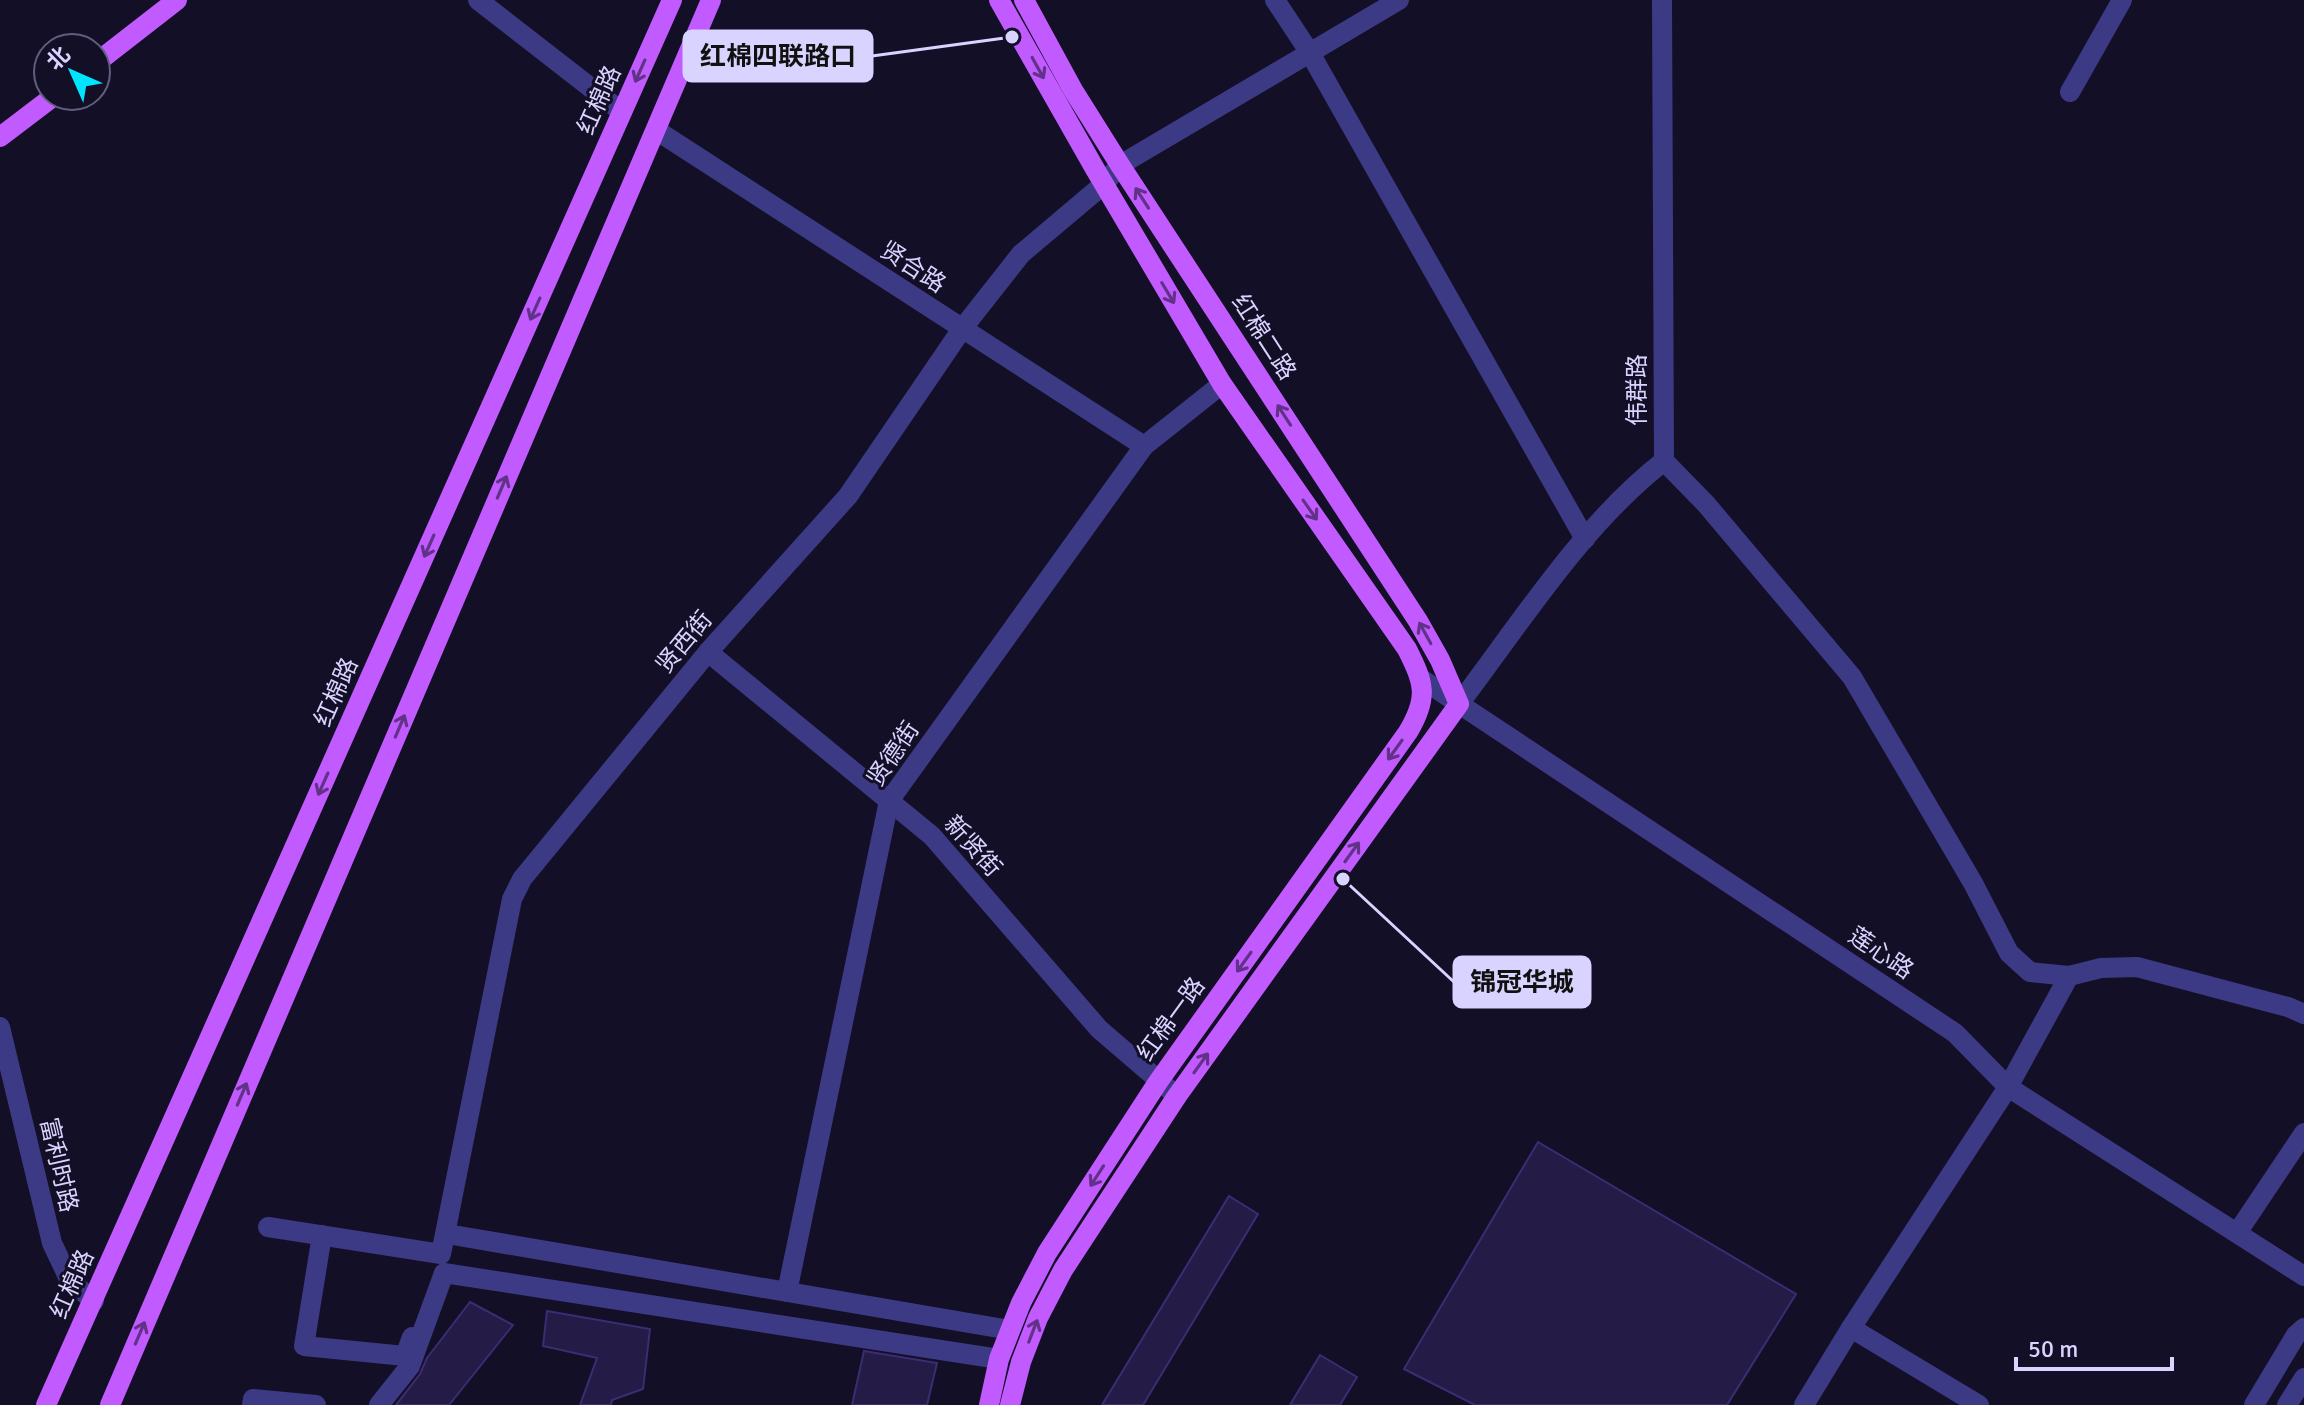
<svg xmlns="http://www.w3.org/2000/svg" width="2304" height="1405" font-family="Signika,'Noto Sans SC',sans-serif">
	<rect width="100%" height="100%" fill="#130f26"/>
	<!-- building -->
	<g fill="#241b47" stroke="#3b2d73" stroke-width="2">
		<path d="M 1538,1142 L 1796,1294 L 1727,1405 L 1475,1405 L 1404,1369 Z"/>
		<path d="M 1229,1196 L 1258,1214 L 1143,1405 L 1102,1405 Z"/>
		<path d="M 470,1302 L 513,1325 L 449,1405 L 396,1405 L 420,1374 L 427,1358 Z"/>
		<path d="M 547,1311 L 650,1329 L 643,1389 L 612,1400 L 611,1405 L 580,1405 L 597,1358 L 543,1346 Z"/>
		<path d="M 864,1351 L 937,1363 L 927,1405 L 852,1405 Z"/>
		<path d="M 1320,1355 L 1357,1377 L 1340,1405 L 1290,1405 Z"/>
	</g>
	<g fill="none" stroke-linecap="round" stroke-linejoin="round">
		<!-- minor -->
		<g stroke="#3d3a85" stroke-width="20">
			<path d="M 478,0 L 622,112"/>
			<path d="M 1275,0 L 1310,53 L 1585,539"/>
			<path d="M 2070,92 L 2122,0"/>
			<path d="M 656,130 L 1144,446"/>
			<path d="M 1664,461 L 1706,504 L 1852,677 L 1973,883 L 2009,953 L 2030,972 L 2069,976 L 2101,968 L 2137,967 L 2288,1007 L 2304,1014"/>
			<path d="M 708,652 L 932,836 L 1099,1029 L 1177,1096"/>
			<path d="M 1423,680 L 1955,1033 L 2008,1087 L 2304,1276"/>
			<path d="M 1459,704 C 1522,621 1582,525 1664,461 L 1662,0"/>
			<path d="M 0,1027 L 52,1243 L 70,1281 L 94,1301"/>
			<path d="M 268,1227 L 441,1254 L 512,899 L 522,879 L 708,652 L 848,496 L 962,329 L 1021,254 L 1104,184 L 1120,165 L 1399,0"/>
			<path d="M 2237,1233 L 2304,1133"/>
			<path d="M 447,1234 L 1010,1330"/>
			<path d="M 322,1235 L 304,1346 L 405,1356 L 412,1337"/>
			<path d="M 787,1292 L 889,801 L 1144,446 L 1222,384"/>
			<path d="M 1851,1328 L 1979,1405"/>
			<path d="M 252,1405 L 253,1399 L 316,1405"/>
			<path d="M 379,1405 L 410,1366 L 444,1273 L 999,1359"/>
			<path d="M 1804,1405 L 1851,1328 L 2008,1087 L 2069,976"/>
			<path d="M 2254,1405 L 2296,1335 L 2304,1328"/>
			<path d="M 2287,1405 L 2304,1378"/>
		</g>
		<!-- major -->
		<g stroke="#c25bff" stroke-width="20">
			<path d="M 96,63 L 177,0"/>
			<path d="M 0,137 L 54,96"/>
			<path d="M 46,1405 L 672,0"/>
			<path d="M 110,1405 L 711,0"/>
			<path d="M 989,1405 L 999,1359 L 1021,1303 L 1047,1253 L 1158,1082 L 1408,732 C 1429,697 1424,683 1407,649 L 1222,384 L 1095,169 L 999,0"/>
			<path d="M 1010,1405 L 1021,1362 L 1038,1318 L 1063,1270 L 1095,1221 L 1177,1096 L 1459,704 L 1440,660 L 1418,621 L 1120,165 L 1073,90 L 1024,0"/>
		</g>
	</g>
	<!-- one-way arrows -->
	<defs><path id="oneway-shaft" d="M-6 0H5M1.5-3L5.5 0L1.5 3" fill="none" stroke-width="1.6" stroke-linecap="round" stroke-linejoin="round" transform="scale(2)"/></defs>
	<g stroke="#623188">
		<use href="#oneway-shaft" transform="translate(1038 68) rotate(61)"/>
		<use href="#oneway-shaft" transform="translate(640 71) rotate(114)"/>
		<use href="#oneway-shaft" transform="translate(1142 198) rotate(-123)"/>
		<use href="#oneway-shaft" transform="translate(1168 293) rotate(59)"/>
		<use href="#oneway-shaft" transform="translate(535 309) rotate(114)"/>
		<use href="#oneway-shaft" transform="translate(1284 415) rotate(-123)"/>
		<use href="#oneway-shaft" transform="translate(502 487) rotate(-67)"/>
		<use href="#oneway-shaft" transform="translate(1310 510) rotate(55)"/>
		<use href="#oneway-shaft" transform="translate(429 546) rotate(114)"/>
		<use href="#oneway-shaft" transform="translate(1425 633) rotate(-119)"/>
		<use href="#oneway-shaft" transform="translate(400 726) rotate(-67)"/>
		<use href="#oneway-shaft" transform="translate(1395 750) rotate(126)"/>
		<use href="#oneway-shaft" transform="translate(323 784) rotate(114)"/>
		<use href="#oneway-shaft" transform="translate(1352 852) rotate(-54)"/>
		<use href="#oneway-shaft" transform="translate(1244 962) rotate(126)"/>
		<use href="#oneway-shaft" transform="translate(1201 1063) rotate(-54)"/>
		<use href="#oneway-shaft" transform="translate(242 1094) rotate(-67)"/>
		<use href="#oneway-shaft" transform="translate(1097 1176) rotate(123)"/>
		<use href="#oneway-shaft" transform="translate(1033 1331) rotate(-69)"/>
		<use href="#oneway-shaft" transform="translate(140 1333) rotate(-67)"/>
	</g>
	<g text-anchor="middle" stroke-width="6" stroke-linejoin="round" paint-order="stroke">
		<!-- street labels -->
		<g font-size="24" fill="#d9d4ff" stroke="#130f26">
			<text transform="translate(599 100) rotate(-66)" y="8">红棉路</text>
			<text transform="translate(913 267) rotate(33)" y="8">贤合路</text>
			<text transform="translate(1264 337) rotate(57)" y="8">红棉二路</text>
			<text transform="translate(1637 390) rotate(-90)" y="8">伟群路</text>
			<text transform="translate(684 642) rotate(-50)" y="8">贤西街</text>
			<text transform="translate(336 692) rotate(-66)" y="8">红棉路</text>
			<text transform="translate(893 754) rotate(-56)" y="8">贤德街</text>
			<text transform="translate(973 846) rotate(48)" y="8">新贤街</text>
			<text transform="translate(1881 953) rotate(34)" y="8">莲心路</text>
			<text transform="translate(1171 1019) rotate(-54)" y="8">红棉一路</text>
			<text transform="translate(59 1165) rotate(77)" y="8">富利时路</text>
			<text transform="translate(72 1284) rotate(-66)" y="8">红棉路</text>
		</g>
	</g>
	<!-- callouts -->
	<path fill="none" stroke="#d9d4ff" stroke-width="3" d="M1012 37L872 56M1343 879L1454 982"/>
	<g fill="#d9d4ff" stroke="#130f26" stroke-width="3">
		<circle cx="1012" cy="37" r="8"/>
		<circle cx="1343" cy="879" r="8"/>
	</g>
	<g fill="#d9d4ff" stroke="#d9d4ff" stroke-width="3">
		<rect x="684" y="31" width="188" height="50" rx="8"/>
		<rect x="1454" y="957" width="136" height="50" rx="8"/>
	</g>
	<g font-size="26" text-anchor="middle" font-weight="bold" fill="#111">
		<text x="778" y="65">红棉四联路口</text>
		<text x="1522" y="991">锦冠华城</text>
	</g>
	<!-- north arrow -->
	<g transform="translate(72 72) rotate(315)"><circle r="38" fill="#130f26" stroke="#625e7d" stroke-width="2"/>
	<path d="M0-6L14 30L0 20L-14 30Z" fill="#00e5ff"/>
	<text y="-12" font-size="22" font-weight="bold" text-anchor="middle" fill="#d9d4ff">北</text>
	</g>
	<!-- scale -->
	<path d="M2016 1357v12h156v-12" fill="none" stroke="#d9d4ff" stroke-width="4"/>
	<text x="2028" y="1357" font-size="24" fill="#d9d4ff" stroke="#130f26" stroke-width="6" paint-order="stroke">50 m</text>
</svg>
